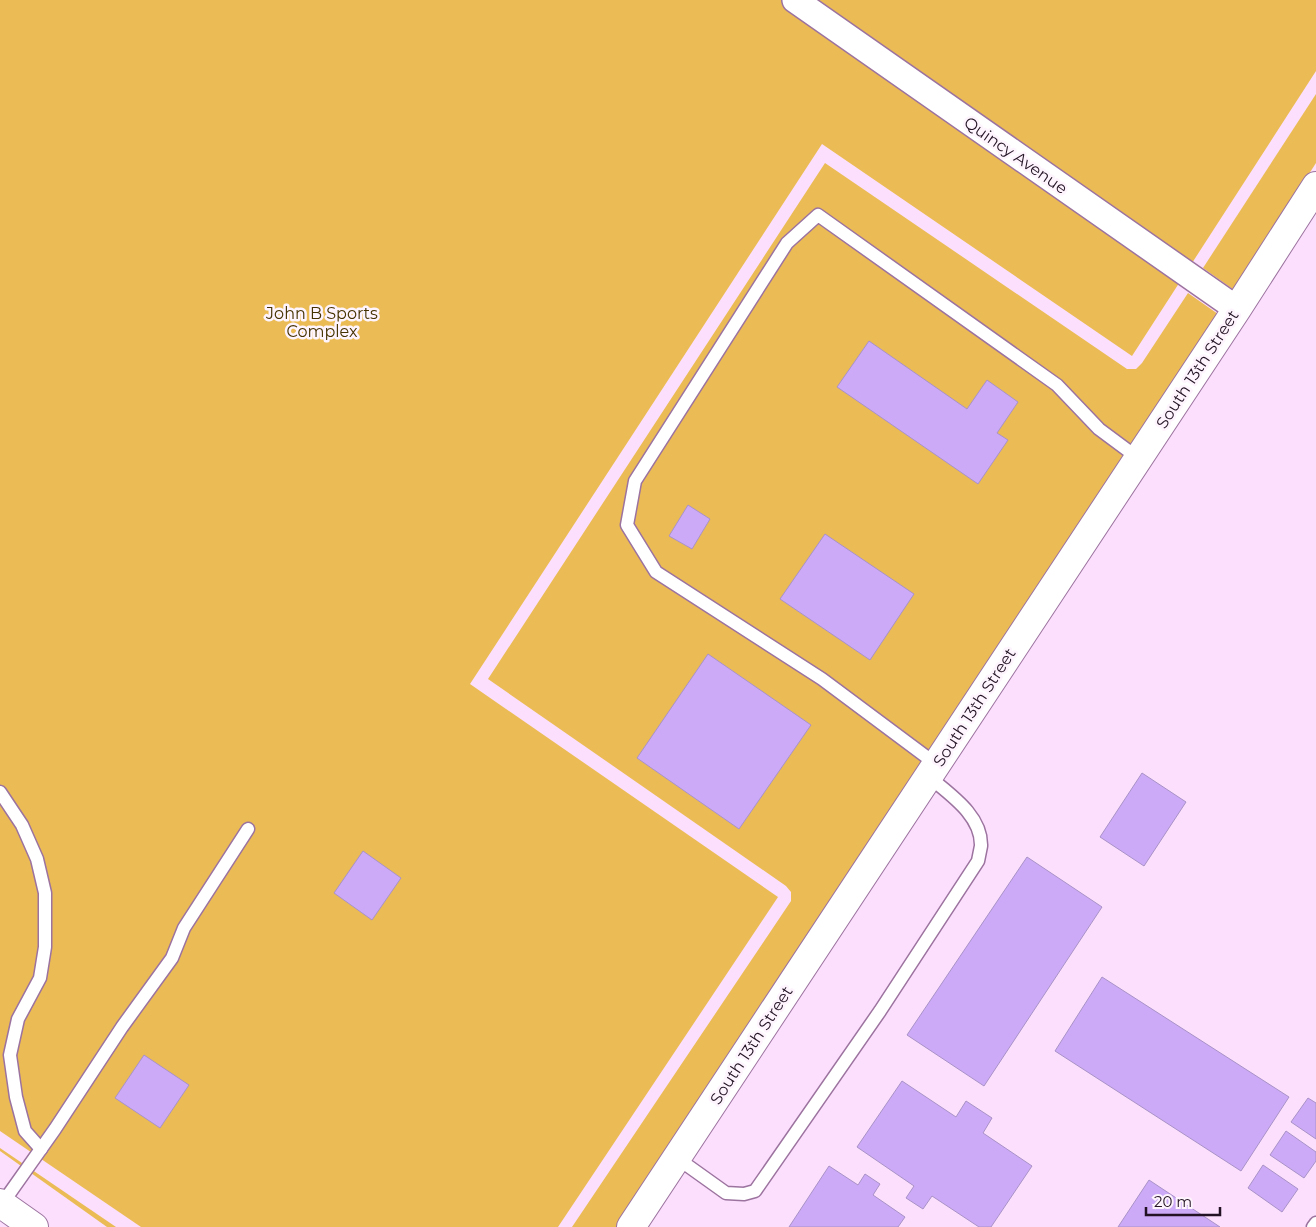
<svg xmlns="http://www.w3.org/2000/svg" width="1316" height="1227" font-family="Montserrat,sans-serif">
	<rect width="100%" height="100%" fill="#fbdffd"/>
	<!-- green -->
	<g fill="#ebbc55">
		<path d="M 0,0 L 1316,0 L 1316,71 L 1132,356 L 822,144 L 470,684 L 778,897 L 558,1227 L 141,1227 L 0,1131 Z"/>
		<path d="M 1316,94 L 1316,163 L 1234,290 L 1203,268 Z"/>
		<path d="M 825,163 L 1127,369 L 1136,369 L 1142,363 L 1188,293 L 1218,314 L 616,1227 L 572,1227 L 791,901 L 791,892 L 786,886 L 488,679 Z"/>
		<path d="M 0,1148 L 116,1227 L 107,1227 L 0,1151 Z"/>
	</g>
	<!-- building -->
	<g fill="#ccaaf7" stroke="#a992c7">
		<path d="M 869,341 L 967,409 L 987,380 L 1018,402 L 997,433 L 1008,440 L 978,484 L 837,387 Z"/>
		<path d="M 688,505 L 710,519 L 692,549 L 669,536 Z"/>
		<path d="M 825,534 L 914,594 L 870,660 L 780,599 Z"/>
		<path d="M 708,654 L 811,725 L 739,829 L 637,758 Z"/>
		<path d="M 1142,773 L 1186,802 L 1144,866 L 1100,837 Z"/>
		<path d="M 363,851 L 401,878 L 372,920 L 334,893 Z"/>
		<path d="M 1027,857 L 1102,907 L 984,1086 L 907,1035 Z"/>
		<path d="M 1102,977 L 1289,1097 L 1241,1171 L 1055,1051 Z"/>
		<path d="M 144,1055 L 189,1085 L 160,1128 L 115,1098 Z"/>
		<path d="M 902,1081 L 956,1117 L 966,1101 L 992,1118 L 983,1133 L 1032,1166 L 991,1227 L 979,1227 L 932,1196 L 923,1209 L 906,1198 L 914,1186 L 857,1147 Z"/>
		<path d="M 1308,1098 L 1316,1103 L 1316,1139 L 1291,1122 Z"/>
		<path d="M 1286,1131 L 1316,1152 L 1316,1161 L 1304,1178 L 1270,1155 Z"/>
		<path d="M 1263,1165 L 1298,1189 L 1282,1212 L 1248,1188 Z"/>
		<path d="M 829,1166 L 858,1185 L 865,1174 L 880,1184 L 873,1195 L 905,1217 L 898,1227 L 789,1227 Z"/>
		<path d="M 1149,1180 L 1220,1227 L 1118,1227 Z"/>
	</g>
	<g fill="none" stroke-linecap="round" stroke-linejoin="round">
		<!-- lane casing -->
		<g stroke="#9c739f" stroke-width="15">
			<g id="lane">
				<path d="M 936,764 L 822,679 L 656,572 L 627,525 L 635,481 L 787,243 L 818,215 L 1057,385 L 1099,429 L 1138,458"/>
				<path d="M 0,792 L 22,825 L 37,859 L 45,893 L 45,947 L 40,978 L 18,1019 L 10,1055 L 16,1097 L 25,1131 L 41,1149"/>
				<path d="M 677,1158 L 726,1193 L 744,1194 L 755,1191 L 880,1011 L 978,861 C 979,856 980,851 981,846 C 982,815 949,794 928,776"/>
				<path d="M 2,1204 L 55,1129 L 122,1027 L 172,958 L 184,928 L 248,829"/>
				<path d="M 1313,1227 L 1316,1223"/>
			</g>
		</g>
		<!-- street casing -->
		<g stroke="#9c739f" stroke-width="28">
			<path id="street" d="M 795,0 L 1237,309"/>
		</g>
		<!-- secondary casing -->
		<g stroke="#9c739f" stroke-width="30">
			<path id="secondary" d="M 631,1227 L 1237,309 L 1316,186"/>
		</g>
		<!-- primary casing -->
		<g stroke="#9c739f" stroke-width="30">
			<path id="primary" d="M 0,1203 L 34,1227"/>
		</g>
		<!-- lane -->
		<use href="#lane" stroke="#fff" stroke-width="12"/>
		<!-- street -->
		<use href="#street" stroke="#fff" stroke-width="25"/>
		<!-- secondary -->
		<use href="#secondary" stroke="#fff" stroke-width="28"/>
		<!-- primary -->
		<use href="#primary" stroke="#fff" stroke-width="28"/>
	</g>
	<g text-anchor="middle" stroke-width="5" stroke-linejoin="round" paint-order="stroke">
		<!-- street labels -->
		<g font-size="16" fill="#221223" stroke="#fdf4fd">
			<text transform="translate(1016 155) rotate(35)" y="6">Quincy Avenue</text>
			<text transform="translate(1197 369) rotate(-57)" y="6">South 13th Street</text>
			<text transform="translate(974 707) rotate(-57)" y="6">South 13th Street</text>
			<text transform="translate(751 1045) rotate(-57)" y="6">South 13th Street</text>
		</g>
		<!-- park labels -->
		<g font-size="16" fill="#453100" stroke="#fdf4fd">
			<text x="322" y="319">John B Sports<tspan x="322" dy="18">Complex</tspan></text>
		</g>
	</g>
	<!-- scale -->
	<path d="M1146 1207v8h74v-8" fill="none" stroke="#221223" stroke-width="2.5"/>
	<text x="1154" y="1207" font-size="15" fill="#221223" stroke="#fdf4fd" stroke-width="4" paint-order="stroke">20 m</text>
</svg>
